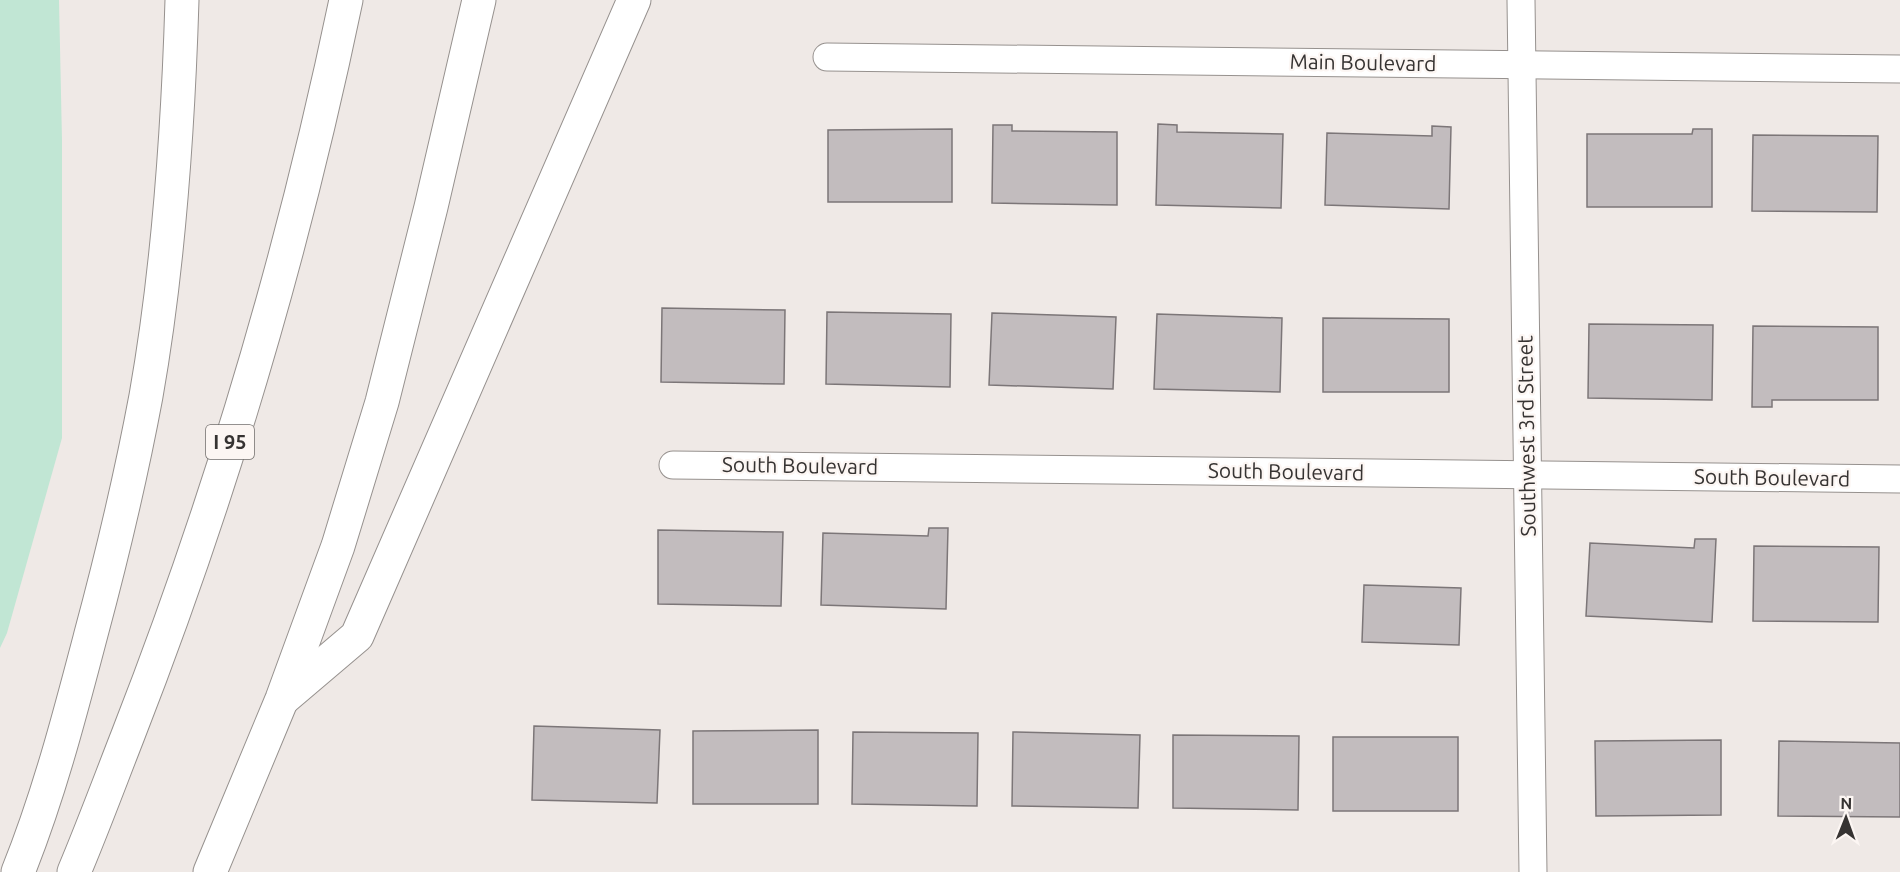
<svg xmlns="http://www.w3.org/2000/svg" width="1900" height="872" font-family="Ubuntu,sans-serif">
	<rect width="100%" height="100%" fill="#efe9e6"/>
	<!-- green -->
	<path fill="#c1e6d4" d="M 0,0 L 59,0 L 62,141 L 62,438 L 7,633 L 0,648 Z"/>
	<!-- building -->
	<g fill="#c2bcbe" stroke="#7c7678" stroke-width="1.5">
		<path d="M 1158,124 L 1177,125 L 1177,132 L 1283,134 L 1281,208 L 1156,205 Z"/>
		<path d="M 993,125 L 1012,125 L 1012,131 L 1117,132 L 1117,205 L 992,203 Z"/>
		<path d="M 1432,126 L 1451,127 L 1449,209 L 1325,205 L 1327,133 L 1432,136 Z"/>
		<path d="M 952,129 L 952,202 L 828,202 L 828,130 Z"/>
		<path d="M 1693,129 L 1712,129 L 1712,207 L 1587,207 L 1587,134 L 1692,134 Z"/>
		<path d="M 1753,135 L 1878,136 L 1877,212 L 1752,211 Z"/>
		<path d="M 662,308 L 785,310 L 784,384 L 661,382 Z"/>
		<path d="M 827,312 L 951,314 L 950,387 L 826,384 Z"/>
		<path d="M 992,313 L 1116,317 L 1113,389 L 989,385 Z"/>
		<path d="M 1157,314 L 1282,318 L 1280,392 L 1154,389 Z"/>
		<path d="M 1323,318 L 1449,319 L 1449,392 L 1323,392 Z"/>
		<path d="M 1589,324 L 1713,325 L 1712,400 L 1588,398 Z"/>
		<path d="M 1753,326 L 1878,327 L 1878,400 L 1772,400 L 1772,407 L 1752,407 Z"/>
		<path d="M 929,528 L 948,528 L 946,609 L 821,605 L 823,533 L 928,536 Z"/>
		<path d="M 658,530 L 783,532 L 781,606 L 658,604 Z"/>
		<path d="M 1695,539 L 1716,539 L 1712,622 L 1586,616 L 1590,543 L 1694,548 Z"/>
		<path d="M 1754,546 L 1879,547 L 1878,622 L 1753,621 Z"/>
		<path d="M 1364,585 L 1461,588 L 1459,645 L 1362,642 Z"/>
		<path d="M 534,726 L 660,730 L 657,803 L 532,800 Z"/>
		<path d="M 818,730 L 818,804 L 693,804 L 693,731 Z"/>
		<path d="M 853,732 L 978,733 L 977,806 L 852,804 Z"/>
		<path d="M 1013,732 L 1140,735 L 1138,808 L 1012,806 Z"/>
		<path d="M 1173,735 L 1299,736 L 1298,810 L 1173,808 Z"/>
		<rect x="1333" y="737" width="125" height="74"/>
		<path d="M 1721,740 L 1721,815 L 1596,816 L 1595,741 Z"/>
		<path d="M 1779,741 L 1900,743 L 1900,817 L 1778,816 Z"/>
	</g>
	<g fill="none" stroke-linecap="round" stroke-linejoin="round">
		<!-- street casing -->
		<g stroke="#96918e" stroke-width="29">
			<g id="street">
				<path d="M 1521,0 L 1533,872"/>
				<path d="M 827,57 L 1900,69"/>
				<path d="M 673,465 L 1900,479"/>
			</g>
		</g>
		<!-- highway casing -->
		<g stroke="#96918e" stroke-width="35">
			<g id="highway">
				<path d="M 284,698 L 357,636 L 634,0"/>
				<path d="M 18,872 C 49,795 70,714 91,634 C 112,556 131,476 146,396 C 169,266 178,132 182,0"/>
				<path d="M 74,872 C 93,827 110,781 128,735 C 221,497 294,250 346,0"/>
				<path d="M 210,872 L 282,699 L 338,546 L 382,402 L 431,207 L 479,0"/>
			</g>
		</g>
		<!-- street -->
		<use href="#street" stroke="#fff" stroke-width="27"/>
		<!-- highway -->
		<use href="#highway" stroke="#fff" stroke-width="33"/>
	</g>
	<g text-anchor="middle" stroke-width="4.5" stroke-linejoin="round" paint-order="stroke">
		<!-- shield labels -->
		<rect fill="#fcf6f3" stroke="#716e6c" stroke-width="1.5" x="206" y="425" width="48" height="34" rx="4.5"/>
		<g font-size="20" font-weight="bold" fill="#363332">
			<text x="230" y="449">I 95</text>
		</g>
		<!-- street labels -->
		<g font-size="21" fill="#363332" stroke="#fcf6f3">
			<text transform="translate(1363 63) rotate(1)" y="7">Main Boulevard</text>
			<text transform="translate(1527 436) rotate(-91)" y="7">Southwest 3rd Street</text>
			<text transform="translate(800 466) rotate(1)" y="7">South Boulevard</text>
			<text transform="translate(1286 472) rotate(1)" y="7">South Boulevard</text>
			<text transform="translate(1772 478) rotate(1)" y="7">South Boulevard</text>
		</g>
	</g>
	<!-- north arrow -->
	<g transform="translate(1846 818) rotate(1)" stroke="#fcf6f3" stroke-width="4.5" paint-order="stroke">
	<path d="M0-4.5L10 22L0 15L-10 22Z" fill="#363332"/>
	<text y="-9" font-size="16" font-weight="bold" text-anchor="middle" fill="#363332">N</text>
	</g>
</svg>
